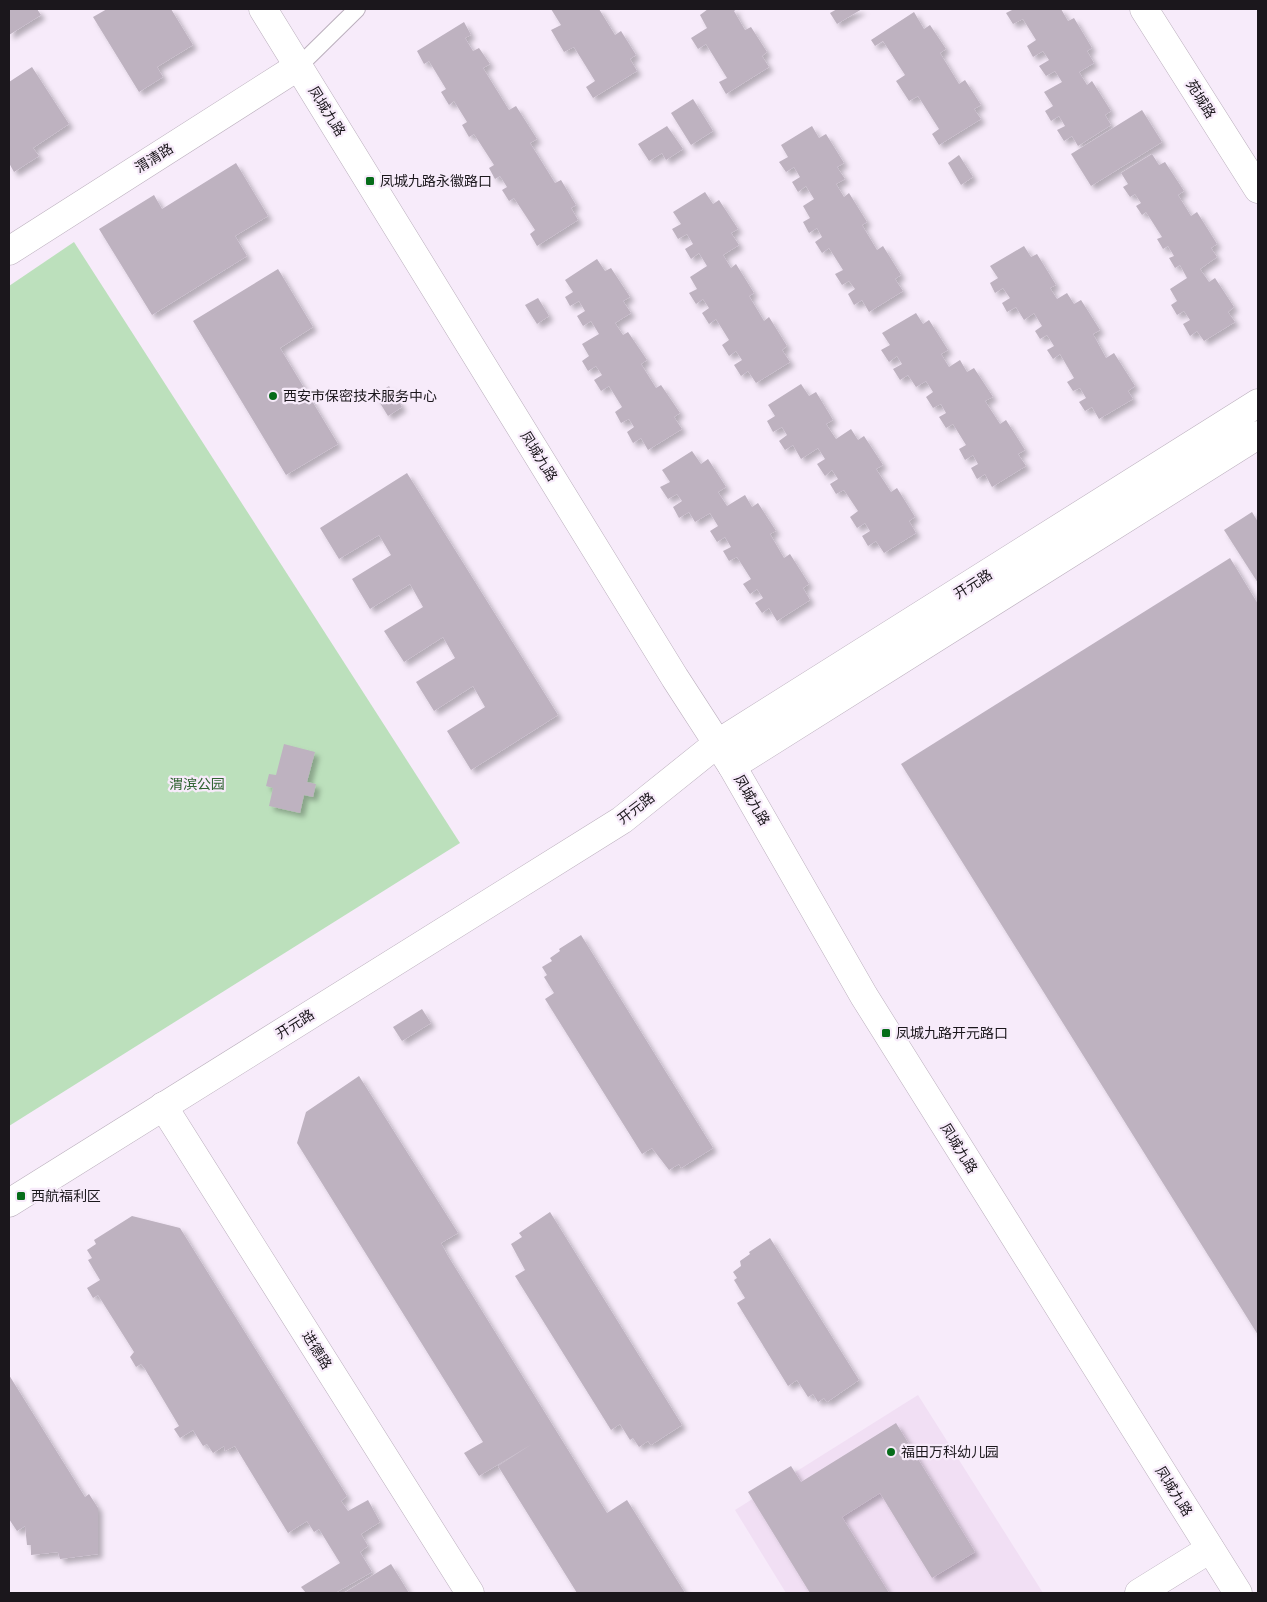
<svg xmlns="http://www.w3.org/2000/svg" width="1267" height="1602" font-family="'Open Sans','Noto Sans SC',sans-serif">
	<defs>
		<filter id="shadow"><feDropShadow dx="4.5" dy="4.5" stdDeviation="2.5" flood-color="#0004"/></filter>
	</defs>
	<rect width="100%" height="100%" fill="#f7ebfa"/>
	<!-- built -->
	<path fill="#f1dff4" d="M 918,1395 L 1043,1593 L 786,1593 L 735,1510 Z"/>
	<!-- green -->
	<path fill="#bce0bc" d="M 74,242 L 460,843 L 9,1126 L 9,286 Z"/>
	<!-- building -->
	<g fill="#beb2c0" filter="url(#shadow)">
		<path d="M 9,9 L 37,9 L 41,15 L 9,35 Z"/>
		<path d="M 107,9 L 171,9 L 193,45 L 157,67 L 163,77 L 139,92 L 93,17 Z"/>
		<path d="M 551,9 L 599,9 L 615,35 L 621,31 L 636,55 L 630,59 L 637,71 L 593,98 L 586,87 L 595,81 L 574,47 L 564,52 L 551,30 L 561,25 Z"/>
		<path d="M 708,9 L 737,9 L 734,11 L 745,30 L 751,27 L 767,52 L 762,56 L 769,67 L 726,94 L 719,82 L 727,78 L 706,44 L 698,49 L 691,38 L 707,28 L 700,15 Z"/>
		<path d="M 837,9 L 862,9 L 837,24 L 830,13 Z"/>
		<path d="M 1014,9 L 1061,9 L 1068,21 L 1074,18 L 1092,48 L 1087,51 L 1094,63 L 1079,72 L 1087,85 L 1092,81 L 1111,111 L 1105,115 L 1111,125 L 1078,146 L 1072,136 L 1064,141 L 1057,130 L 1065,126 L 1059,116 L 1051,121 L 1045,111 L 1053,106 L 1044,92 L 1062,82 L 1055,71 L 1046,76 L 1039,66 L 1049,60 L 1043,51 L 1033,57 L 1027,46 L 1036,40 L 1023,19 L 1013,24 L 1006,13 Z"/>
		<path d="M 914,12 L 924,29 L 930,25 L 946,49 L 940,53 L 959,84 L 965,80 L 981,105 L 974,109 L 981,119 L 939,145 L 932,134 L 939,129 L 918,96 L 909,101 L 896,81 L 905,75 L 883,41 L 875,46 L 871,40 Z"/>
		<path d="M 464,22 L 471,35 L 465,38 L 473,51 L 479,48 L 490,64 L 483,68 L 509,110 L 516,106 L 537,139 L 530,143 L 555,183 L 561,180 L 576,205 L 571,208 L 578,220 L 537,246 L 530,234 L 535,230 L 514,198 L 509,201 L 502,190 L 507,187 L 500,176 L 495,179 L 489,168 L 494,165 L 474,134 L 469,137 L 462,125 L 467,122 L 454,101 L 449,105 L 441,92 L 446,89 L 429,61 L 424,64 L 417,51 Z"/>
		<path d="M 32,67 L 69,124 L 33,148 L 39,156 L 14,172 L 9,163 L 9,82 Z"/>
		<path d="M 693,99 L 713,131 L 691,145 L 671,113 Z"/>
		<path d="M 1142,110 L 1162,142 L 1091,186 L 1071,154 Z"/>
		<path d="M 667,126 L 683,149 L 666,160 L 662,153 L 649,161 L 638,144 Z"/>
		<path d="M 812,126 L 819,138 L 826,134 L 844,163 L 837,167 L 845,179 L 836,184 L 844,197 L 849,193 L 867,222 L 862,225 L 877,250 L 883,246 L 901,275 L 895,279 L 903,291 L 869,312 L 862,300 L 854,305 L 848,294 L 855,289 L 849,281 L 842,285 L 835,274 L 843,270 L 829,248 L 822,253 L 815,242 L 822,237 L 817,228 L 809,233 L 803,222 L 810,218 L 803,206 L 814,199 L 806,186 L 798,192 L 792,182 L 800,177 L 794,167 L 786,172 L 779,162 L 788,157 L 781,145 Z"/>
		<path d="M 1152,154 L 1159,165 L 1165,162 L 1184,191 L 1178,195 L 1191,216 L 1197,212 L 1217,244 L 1211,248 L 1217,257 L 1200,269 L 1209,282 L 1215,278 L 1234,307 L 1228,312 L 1235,322 L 1204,341 L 1197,331 L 1190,336 L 1183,324 L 1190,320 L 1184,311 L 1177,315 L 1171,305 L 1177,301 L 1170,289 L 1187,278 L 1180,265 L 1175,268 L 1169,258 L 1174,256 L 1168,246 L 1163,249 L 1157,239 L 1162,237 L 1146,212 L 1142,215 L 1136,206 L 1141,203 L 1135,194 L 1130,197 L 1123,187 L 1128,184 L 1121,173 Z"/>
		<path d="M 959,155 L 973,177 L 961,185 L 948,163 Z"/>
		<path d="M 236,163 L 268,216 L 235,236 L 247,256 L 152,315 L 99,229 L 154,195 L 162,209 Z"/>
		<path d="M 705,192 L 713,204 L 719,200 L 738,229 L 731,233 L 739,245 L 723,255 L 731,268 L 736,264 L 754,293 L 749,296 L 764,321 L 769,317 L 787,346 L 782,350 L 790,362 L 756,383 L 748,371 L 741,376 L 734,365 L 742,360 L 736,351 L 729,356 L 722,345 L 729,340 L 716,319 L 709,324 L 702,313 L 709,308 L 703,299 L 696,304 L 689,293 L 697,289 L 690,277 L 707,266 L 699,253 L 691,259 L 685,249 L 693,244 L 687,234 L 678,239 L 672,229 L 681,224 L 673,212 Z"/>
		<path d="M 1024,246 L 1031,257 L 1037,254 L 1056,285 L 1050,288 L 1057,299 L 1067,293 L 1074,304 L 1081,300 L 1100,330 L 1093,334 L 1106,358 L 1114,353 L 1135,386 L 1128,391 L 1133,399 L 1099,419 L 1092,407 L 1085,411 L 1079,402 L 1086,398 L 1080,388 L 1073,391 L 1067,382 L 1074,378 L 1060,354 L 1053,359 L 1047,350 L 1054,346 L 1047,335 L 1040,339 L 1035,331 L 1042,326 L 1034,313 L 1024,320 L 1016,307 L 1007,312 L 1002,303 L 1010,298 L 1003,288 L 995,293 L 990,283 L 998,278 L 990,266 Z"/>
		<path d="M 597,259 L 605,271 L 611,268 L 630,297 L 623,301 L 631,313 L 615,323 L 623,335 L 628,332 L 647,360 L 641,364 L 656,388 L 661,385 L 680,413 L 674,417 L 682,429 L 648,450 L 641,438 L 633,443 L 627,432 L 634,427 L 629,419 L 621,423 L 615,412 L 622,407 L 609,386 L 601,391 L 594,380 L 602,375 L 596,366 L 588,371 L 582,361 L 589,356 L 582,344 L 599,334 L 591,321 L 583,326 L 577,316 L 585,311 L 579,301 L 570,306 L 565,297 L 573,292 L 565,280 Z"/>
		<path d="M 278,269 L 313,327 L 280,348 L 338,444 L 286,475 L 193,321 Z"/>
		<path d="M 538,298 L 549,316 L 537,324 L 525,305 Z"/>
		<path d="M 916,313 L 923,324 L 929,320 L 948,350 L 941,354 L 949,367 L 960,360 L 967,372 L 974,368 L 993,397 L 985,401 L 1000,424 L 1006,420 L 1025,450 L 1018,454 L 1026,466 L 992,487 L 985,474 L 977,479 L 971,468 L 978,464 L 973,455 L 965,460 L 959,449 L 966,445 L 953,424 L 946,428 L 939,417 L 946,413 L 941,404 L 933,408 L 926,397 L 933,392 L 926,381 L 916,387 L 908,375 L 900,380 L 893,369 L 902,364 L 897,356 L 889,362 L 881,350 L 890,345 L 882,333 Z"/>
		<path d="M 801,384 L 809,396 L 816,392 L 833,420 L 826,424 L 836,439 L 851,429 L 858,440 L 864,436 L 883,465 L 876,469 L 891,492 L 897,488 L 915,517 L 909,521 L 916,533 L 884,553 L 876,541 L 868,546 L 862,536 L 870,531 L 865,523 L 857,528 L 850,517 L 858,511 L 844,490 L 836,494 L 830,484 L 838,479 L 832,470 L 825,476 L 817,464 L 825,459 L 818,448 L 801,459 L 793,445 L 785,450 L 779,441 L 787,435 L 782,427 L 773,432 L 767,421 L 775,416 L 768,405 Z"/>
		<path d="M 389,386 L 402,407 L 388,416 L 375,395 Z"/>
		<path d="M 692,451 L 701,464 L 708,459 L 726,487 L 718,492 L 727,506 L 745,495 L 752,507 L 758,503 L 776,531 L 770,534 L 784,558 L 790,554 L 809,584 L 803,588 L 810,600 L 777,621 L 769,608 L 762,613 L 755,603 L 763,598 L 757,589 L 750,594 L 743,584 L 751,579 L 737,557 L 729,561 L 723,551 L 731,547 L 725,537 L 717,542 L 710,531 L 718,526 L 710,513 L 695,522 L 689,512 L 679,518 L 673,507 L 682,501 L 677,494 L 668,499 L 660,487 L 670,482 L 662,470 Z"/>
		<path d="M 407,473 L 558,715 L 471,770 L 447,731 L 485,707 L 473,686 L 434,711 L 416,682 L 455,658 L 443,637 L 404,662 L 384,631 L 423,607 L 410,584 L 370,609 L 352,579 L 391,555 L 379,535 L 339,559 L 320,528 Z"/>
		<path d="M 1252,512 L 1258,522 L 1258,583 L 1224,530 Z"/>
		<path d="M 1230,558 L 1258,604 L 1258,1335 L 901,764 Z"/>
		<path d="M 284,744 L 315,752 L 307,782 L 316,784 L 313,797 L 304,795 L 300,813 L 269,806 L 273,788 L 266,786 L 269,774 L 276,775 Z"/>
		<path d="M 581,935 L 713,1148 L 681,1168 L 679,1164 L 669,1170 L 652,1148 L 642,1154 L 545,999 L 554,993 L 544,977 L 547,975 L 542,967 L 552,961 L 550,958 L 560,951 L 559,949 Z"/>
		<path d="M 422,1009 L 431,1023 L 402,1041 L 393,1027 Z"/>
		<path d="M 359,1076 L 458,1233 L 441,1243 L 448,1256 L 607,1513 L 627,1500 L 685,1593 L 577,1593 L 498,1466 L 532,1444 L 479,1476 L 464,1453 L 483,1442 L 297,1143 L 306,1112 Z"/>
		<path d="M 550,1212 L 682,1425 L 651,1445 L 648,1441 L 639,1447 L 633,1438 L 630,1440 L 620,1424 L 611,1430 L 515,1276 L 525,1270 L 511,1244 L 522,1237 L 519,1233 Z"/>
		<path d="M 132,1216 L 180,1228 L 347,1496 L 341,1501 L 348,1511 L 368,1500 L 380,1522 L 361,1534 L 368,1546 L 360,1552 L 372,1572 L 335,1593 L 306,1593 L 301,1587 L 340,1563 L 319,1529 L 314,1532 L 307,1521 L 288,1533 L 235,1446 L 225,1451 L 224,1446 L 213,1453 L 207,1444 L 203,1446 L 193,1430 L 180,1438 L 174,1429 L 179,1426 L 145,1369 L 141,1364 L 136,1367 L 130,1357 L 134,1352 L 98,1295 L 93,1298 L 87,1288 L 100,1280 L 88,1260 L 92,1258 L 87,1250 L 96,1244 L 94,1240 Z"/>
		<path d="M 770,1238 L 859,1380 L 827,1402 L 824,1398 L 818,1402 L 813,1394 L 808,1397 L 797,1380 L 788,1386 L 737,1303 L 745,1298 L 734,1280 L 737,1278 L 733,1272 L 741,1266 L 740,1261 L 750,1254 L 749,1252 Z"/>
		<path d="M 9,1375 L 85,1497 L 89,1494 L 98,1508 L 98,1554 L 60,1559 L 58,1552 L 31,1555 L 31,1545 L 27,1545 L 25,1526 L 17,1531 L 9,1519 Z"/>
		<path d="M 896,1423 L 975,1552 L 932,1578 L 880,1493 L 842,1517 L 889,1593 L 810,1593 L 748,1492 L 791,1466 L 801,1482 Z"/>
		<path d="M 391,1564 L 409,1593 L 344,1593 Z"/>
	</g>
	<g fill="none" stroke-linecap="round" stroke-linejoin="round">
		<!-- lane casing -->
		<g stroke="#bbafbd" stroke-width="18">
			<path id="lane" d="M 299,66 L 357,9"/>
		</g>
		<!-- secondary casing -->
		<g stroke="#bbafbd" stroke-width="29">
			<g id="secondary">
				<path d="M 263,9 L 675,678 L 732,766 L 864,996 L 1238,1593"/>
				<path d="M 1144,9 L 1258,189"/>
				<path d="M 9,251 L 299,66"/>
				<path d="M 732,766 L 1258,435"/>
				<path d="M 163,1106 L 470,1593"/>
				<path d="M 9,1203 L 622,820 L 718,743 L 1258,403"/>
				<path d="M 1139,1593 L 1210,1549"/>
			</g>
		</g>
		<!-- lane -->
		<use href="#lane" stroke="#fff" stroke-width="16"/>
		<!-- secondary -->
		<use href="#secondary" stroke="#fff" stroke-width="28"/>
	</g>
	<!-- markers -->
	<g fill="#066c1a" stroke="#f7ebfa" stroke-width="2">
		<rect x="365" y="176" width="10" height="10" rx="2.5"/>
		<circle cx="273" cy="396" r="5"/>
		<rect x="881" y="1028" width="10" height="10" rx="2.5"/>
		<rect x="16" y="1191" width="10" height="10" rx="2.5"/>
		<circle cx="891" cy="1452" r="5"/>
	</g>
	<g text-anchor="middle" stroke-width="4.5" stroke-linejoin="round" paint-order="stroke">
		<!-- street labels -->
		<g font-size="14" fill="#1b171c" stroke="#f7ebfa">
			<text transform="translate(1201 99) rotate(58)" y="5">苑城路</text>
			<text transform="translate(327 111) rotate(58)" y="5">凤城九路</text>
			<text transform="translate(154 158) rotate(-32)" y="5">渭清路</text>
			<text transform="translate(539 456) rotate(58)" y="5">凤城九路</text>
			<text transform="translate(973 584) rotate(-32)" y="5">开元路</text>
			<text transform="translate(752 800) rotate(60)" y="5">凤城九路</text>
			<text transform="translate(636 808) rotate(-37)" y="5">开元路</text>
			<text transform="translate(295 1024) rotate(-32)" y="5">开元路</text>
			<text transform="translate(959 1148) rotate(58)" y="5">凤城九路</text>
			<text transform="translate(317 1350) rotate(58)" y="5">进德路</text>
			<text transform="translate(1174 1491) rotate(58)" y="5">凤城九路</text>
		</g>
		<!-- poi labels -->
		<g font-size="14" fill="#1b171c" stroke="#f7ebfa" text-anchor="start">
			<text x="380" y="186">凤城九路永徽路口</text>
			<text x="283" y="401">西安市保密技术服务中心</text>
			<text x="896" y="1038">凤城九路开元路口</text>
			<text x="31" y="1201">西航福利区</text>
			<text x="901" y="1457">福田万科幼儿园</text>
		</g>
		<!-- park labels -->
		<g font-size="14" fill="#326534" stroke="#f7ebfa">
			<text x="197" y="789">渭滨公园</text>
		</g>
	</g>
	<!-- border -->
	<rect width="1267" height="1602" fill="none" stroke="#1b171c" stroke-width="20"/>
</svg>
